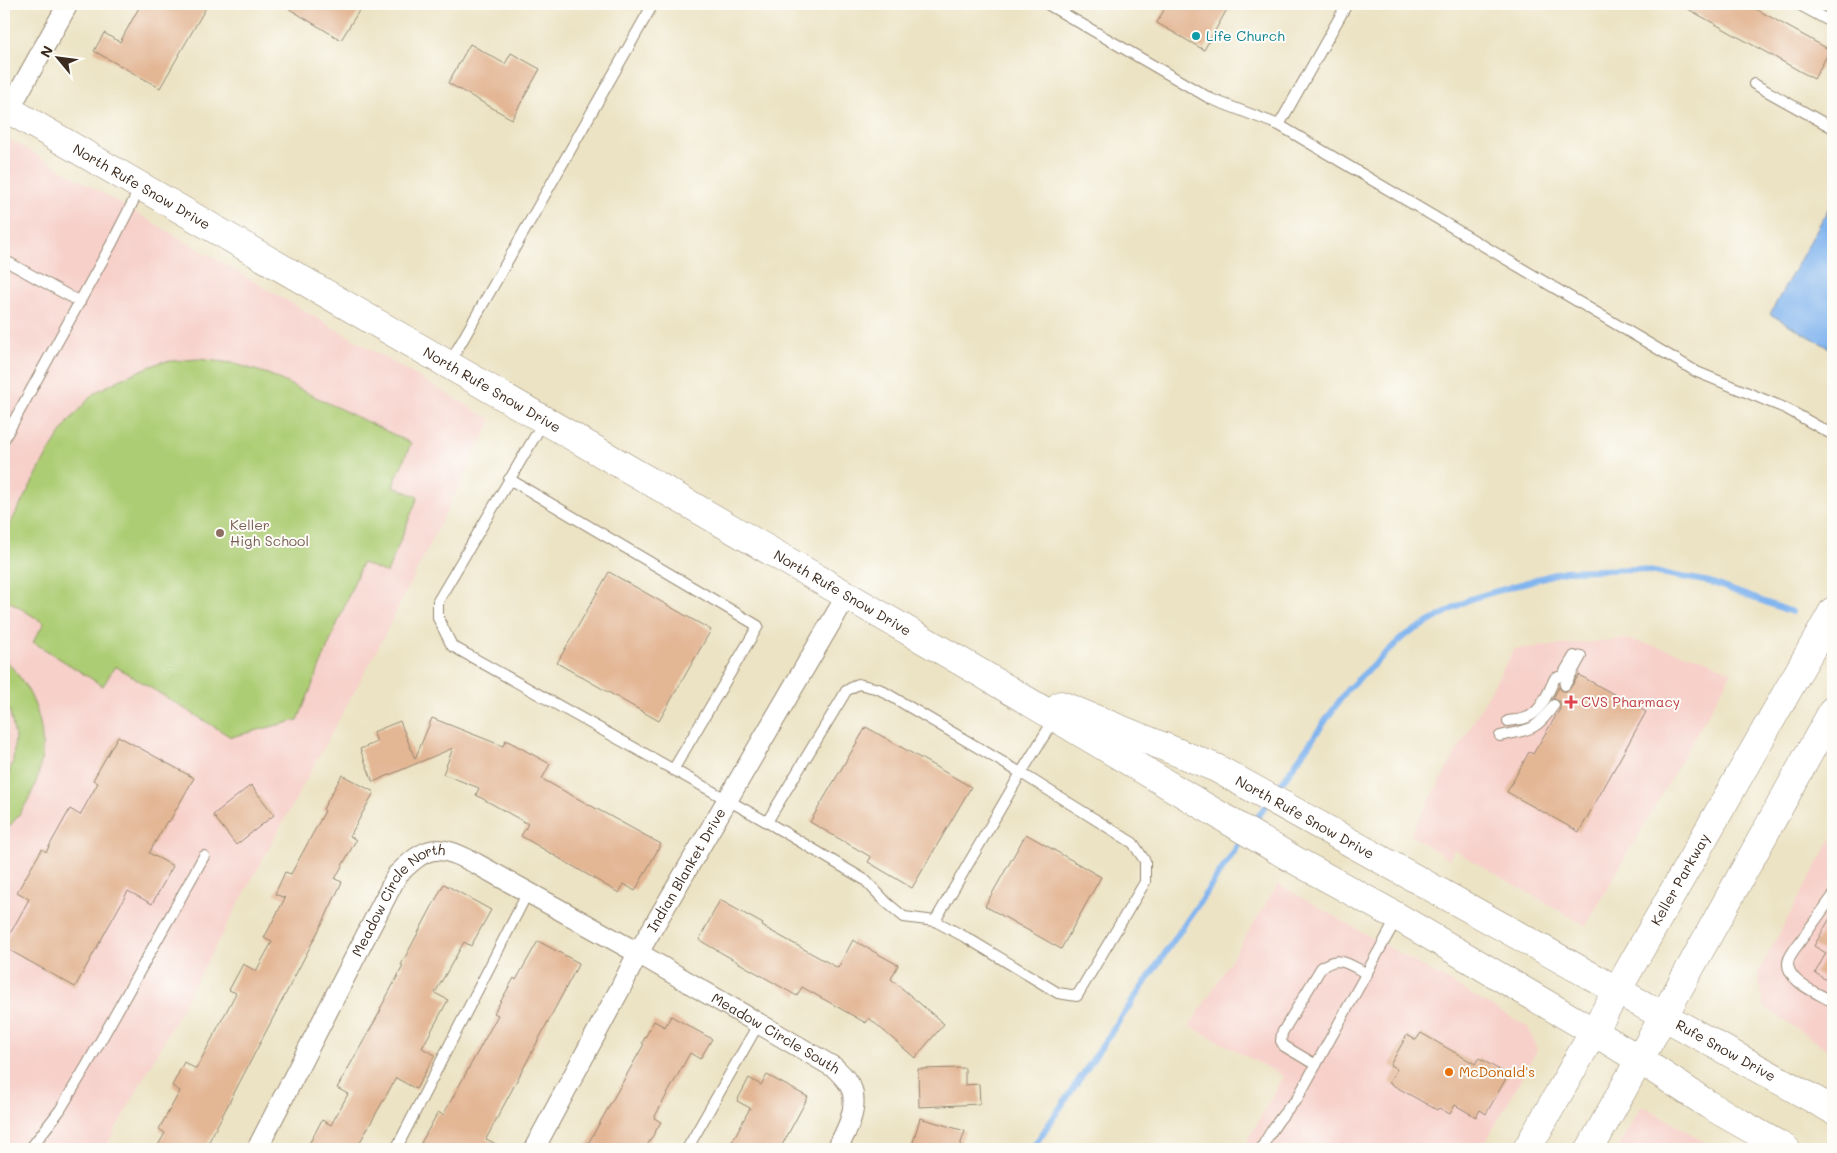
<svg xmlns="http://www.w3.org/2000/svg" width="1837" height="1153" font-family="Mali,sans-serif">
	<rect width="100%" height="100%" fill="#fdfcf7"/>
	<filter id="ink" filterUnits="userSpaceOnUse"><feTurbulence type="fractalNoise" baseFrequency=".02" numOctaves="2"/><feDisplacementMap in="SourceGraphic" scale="10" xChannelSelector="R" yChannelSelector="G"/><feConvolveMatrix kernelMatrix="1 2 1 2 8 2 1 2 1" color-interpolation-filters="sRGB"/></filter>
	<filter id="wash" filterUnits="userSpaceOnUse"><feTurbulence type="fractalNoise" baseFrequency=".0096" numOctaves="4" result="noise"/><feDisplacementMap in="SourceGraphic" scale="20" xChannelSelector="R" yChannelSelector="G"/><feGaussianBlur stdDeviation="1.12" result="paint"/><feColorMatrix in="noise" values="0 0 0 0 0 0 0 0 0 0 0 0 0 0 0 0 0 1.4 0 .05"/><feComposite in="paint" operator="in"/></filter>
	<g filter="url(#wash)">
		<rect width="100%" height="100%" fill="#ece3c4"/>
		<!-- built -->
		<g fill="#f7d0ca">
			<path d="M 4,136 L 492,420 L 379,646 L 105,1149 L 4,1149 Z"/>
			<path d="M 1626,639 L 1701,658 L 1732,672 L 1586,926 L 1454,850 L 1449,859 L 1410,835 L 1514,649 Z"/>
			<path d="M 1833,836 L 1833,1053 L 1764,1007 L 1758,972 Z"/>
			<path d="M 1278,884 L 1528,1027 L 1537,1050 L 1482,1149 L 1243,1149 L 1283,1076 L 1190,1026 Z"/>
			<path d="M 1642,1105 L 1716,1149 L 1617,1149 Z"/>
		</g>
		<!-- green -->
		<g fill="#adcd75" stroke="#747c4a">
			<path d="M 198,359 L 232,363 L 268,374 L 411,443 L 393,486 L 418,497 L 387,573 L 362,563 L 298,720 L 231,737 L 115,666 L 103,686 L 33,642 L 44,623 L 4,598 L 4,535 L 48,453 L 69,421 L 94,393 L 127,376 L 161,362 Z"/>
			<path d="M 4,659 C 55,709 55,781 4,832 L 4,788 L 13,761 L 15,737 L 10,712 L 4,701 Z"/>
		</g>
		<!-- water -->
		<path fill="#82b5ef" stroke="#5e7086" d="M 1833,200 L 1833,350 L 1770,314 Z"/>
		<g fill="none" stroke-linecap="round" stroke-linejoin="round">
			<!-- stream -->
			<g stroke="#82b5ef" stroke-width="6">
				<path d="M 1274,794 L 1347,690 L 1404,636 L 1470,599 L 1565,571 L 1637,569 L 1710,582 L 1792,612"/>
				<path d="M 1251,827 L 1267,804"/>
				<path d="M 1032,1149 L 1244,837"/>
			</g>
		</g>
		<g id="blocks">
			<!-- building -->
			<g fill="#e3b694">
				<path d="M 141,4 L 208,4 L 160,88 L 94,51 L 104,33 L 120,42 Z"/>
				<path d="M 281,4 L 363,4 L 341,40 Z"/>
				<path d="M 1167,4 L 1230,4 L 1204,50 L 1157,23 Z"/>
				<path d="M 1679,4 L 1747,4 L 1830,50 L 1814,79 Z"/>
				<path d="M 470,44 L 505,64 L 511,53 L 540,69 L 512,119 L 448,83 Z"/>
				<path d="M 609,572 L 711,630 L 659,721 L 557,663 Z"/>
				<path d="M 1579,675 L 1646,712 L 1579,832 L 1507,792 L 1529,752 L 1533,754 L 1560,709 L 1560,702 L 1553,698 L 1559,687 L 1562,691 L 1568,691 Z"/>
				<path d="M 432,718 L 503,746 L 506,740 L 550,764 L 542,779 L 661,844 L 635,891 L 624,884 L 619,893 L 521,836 L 528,824 L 476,795 L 479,788 L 443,774 L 453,748 L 373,782 L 360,749 L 377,742 L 373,732 L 400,721 L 415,759 Z"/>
				<path d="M 866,727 L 971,787 L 912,888 L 868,862 L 871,857 L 810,822 Z"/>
				<path d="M 118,736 L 194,778 L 169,822 L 167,821 L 149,853 L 173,866 L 152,904 L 128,891 L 75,987 L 4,947 L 4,945 L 29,899 L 17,892 L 42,849 L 46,852 L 70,809 L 80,815 L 98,783 L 93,780 Z"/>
				<path d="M 342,775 L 374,792 L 350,836 L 356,840 L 335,879 L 342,882 L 325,918 L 205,1149 L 156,1149 L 165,1133 L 159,1129 L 180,1091 L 172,1086 L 184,1062 L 196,1069 L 236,993 L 229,990 L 243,964 L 256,971 L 272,942 L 264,938 L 285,898 L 275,894 L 285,872 L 291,874 L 325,811 L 323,809 Z"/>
				<path d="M 251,785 L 274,815 L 236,845 L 213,815 Z"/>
				<path d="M 1026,834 L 1101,877 L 1061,949 L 985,906 Z"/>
				<path d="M 444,884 L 491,910 L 471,946 L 464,942 L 435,993 L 448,1000 L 422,1048 L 435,1055 L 416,1089 L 396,1078 L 356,1149 L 319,1149 L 309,1144 L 322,1120 L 331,1125 L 348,1094 L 337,1088 L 381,1010 L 380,1009 L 403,966 L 401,965 Z"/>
				<path d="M 720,900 L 763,924 L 762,926 L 838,968 L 853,940 L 898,965 L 891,979 L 944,1024 L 915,1058 L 869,1018 L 866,1023 L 802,987 L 797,996 L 699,940 Z"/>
				<path d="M 1833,913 L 1833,984 L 1815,973 L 1826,953 L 1814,946 Z"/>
				<path d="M 538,941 L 579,963 L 486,1139 L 506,1149 L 433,1149 L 421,1143 L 438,1112 L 443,1115 L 498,1015 L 494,1013 L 514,978 L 516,980 Z"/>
				<path d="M 671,1016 L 712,1039 L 700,1059 L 690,1053 L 654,1118 L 661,1122 L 645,1149 L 585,1149 L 644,1044 L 642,1043 L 654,1021 L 665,1027 Z"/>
				<path d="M 1421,1033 L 1475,1064 L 1479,1058 L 1508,1075 L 1486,1114 L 1480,1110 L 1476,1117 L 1455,1105 L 1450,1114 L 1439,1108 L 1437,1110 L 1389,1083 L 1397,1069 L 1390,1065 L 1407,1035 L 1416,1040 Z"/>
				<path d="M 965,1068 L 965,1085 L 979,1084 L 980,1104 L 919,1107 L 918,1069 Z"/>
				<path d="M 767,1075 L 808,1097 L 780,1149 L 728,1149 L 750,1108 L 737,1101 L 749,1078 L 761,1085 Z"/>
				<path d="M 920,1118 L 965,1131 L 959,1149 L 911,1149 Z"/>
			</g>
		</g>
	</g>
	<g filter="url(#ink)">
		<use href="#blocks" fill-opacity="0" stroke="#948671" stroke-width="1"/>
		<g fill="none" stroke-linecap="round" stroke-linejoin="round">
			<!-- service casing -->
			<g stroke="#948671" stroke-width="12">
				<g id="service">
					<path d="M 1047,4 L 1211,99 L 1279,125"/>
					<path d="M 1347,4 L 1279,125 L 1697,372 L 1787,409 L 1833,435"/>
					<path d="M 1798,4 L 1833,23"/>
					<path d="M 1754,84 L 1833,128"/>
					<path d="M 4,260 L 80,302"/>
					<path d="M 449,364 L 653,4"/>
					<path d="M 544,421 L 438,601 L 438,618 L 452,646 L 767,822 L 865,880 L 886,902 L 904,917 L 935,921 L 967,938 L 1058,993 L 1077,996 L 1145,882 L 1145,861 L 1133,843 L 1021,773 L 935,921"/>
					<path d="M 4,439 L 112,243 L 141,186"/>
					<path d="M 509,479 L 758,626 L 673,770"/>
					<path d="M 1565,685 L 1581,656"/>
					<path d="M 1508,721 C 1514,720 1522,720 1528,717 C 1542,711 1549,690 1555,678 L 1562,676 L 1574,656"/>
					<path d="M 1500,736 C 1530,729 1535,732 1554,705"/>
					<path d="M 767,822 L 842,698 L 846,691 L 858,684 L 879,689 L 1021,773 L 1055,718"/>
					<path d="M 1833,896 L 1794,950 C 1790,956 1786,962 1789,969 C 1794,985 1820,994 1833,1002"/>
					<path d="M 1316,1065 L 1284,1046 L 1281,1041 L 1282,1033 L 1321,968 C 1339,954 1350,965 1367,974"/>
					<path d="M 30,1149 L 60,1110 L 87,1065 L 204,856"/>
					<path d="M 396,1149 L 528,892"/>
					<path d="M 687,1149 L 759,1023"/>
					<path d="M 1261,1149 C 1271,1130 1282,1114 1297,1099 L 1397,918"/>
				</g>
			</g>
			<!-- minor casing -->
			<g stroke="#948671" stroke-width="22">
				<g id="minor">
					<path d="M 9,110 L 68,4"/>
					<path id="s1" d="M 257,1149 L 397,875 C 428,845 436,843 475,863 L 638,953 L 835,1068 C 841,1074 849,1081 852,1090 C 858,1110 846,1132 837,1149"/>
					<path id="s2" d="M 534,1149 L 620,989 L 638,953 L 847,595"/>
				</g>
			</g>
			<!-- secondary casing -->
			<g stroke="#948671" stroke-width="29">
				<g id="secondary">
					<path id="s3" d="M 4,107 L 979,672 L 1291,858 L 1398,917 L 1594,1032 L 1640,1060 L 1709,1105 L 1786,1149"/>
					<path id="s4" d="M 1061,705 L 1216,768 L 1833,1110"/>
				</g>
			</g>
			<!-- primary casing -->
			<g stroke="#948671" stroke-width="29">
				<g id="primary">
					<path id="s5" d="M 1527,1149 L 1833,611"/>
					<path d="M 1590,1149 L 1833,710"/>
				</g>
			</g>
			<!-- service -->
			<use href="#service" stroke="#fff" stroke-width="10"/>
			<!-- minor -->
			<use href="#minor" stroke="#fff" stroke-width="20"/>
			<!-- secondary -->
			<use href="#secondary" stroke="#fff" stroke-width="28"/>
			<!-- primary -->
			<use href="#primary" stroke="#fff" stroke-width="28"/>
		</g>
	</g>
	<!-- markers -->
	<circle fill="#0f9aa8" stroke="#fdfcf7" stroke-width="2" cx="1196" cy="36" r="5"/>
	<circle fill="#8d6e63" stroke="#fdfcf7" stroke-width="2" cx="220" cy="533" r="5"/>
	<path fill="#e0444e" stroke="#fdfcf7" stroke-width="2" d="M1568.5 694.5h5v5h5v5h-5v5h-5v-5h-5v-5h5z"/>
	<circle fill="#e8710a" stroke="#fdfcf7" stroke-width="2" cx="1449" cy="1072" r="5"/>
	<g text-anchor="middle" stroke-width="4" stroke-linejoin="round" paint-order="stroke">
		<!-- culture labels -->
		<g font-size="14" fill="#0d838f" stroke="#fdfcf7" text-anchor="start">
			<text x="1206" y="41">Life Church</text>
		</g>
		<!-- street labels -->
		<g font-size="14" fill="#3b2a1e" stroke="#fdfcf7">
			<text dy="5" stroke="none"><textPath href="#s3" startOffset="159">North Rufe Snow Drive</textPath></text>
			<text dy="5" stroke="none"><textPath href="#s3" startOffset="564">North Rufe Snow Drive</textPath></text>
			<text dy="5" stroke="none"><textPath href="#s3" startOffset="969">North Rufe Snow Drive</textPath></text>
			<text dy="5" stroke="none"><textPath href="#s4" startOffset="269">North Rufe Snow Drive</textPath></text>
			<text dy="5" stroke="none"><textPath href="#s2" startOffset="318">Indian Blanket Drive</textPath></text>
			<text dy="5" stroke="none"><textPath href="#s5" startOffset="310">Keller Parkway</textPath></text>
			<text dy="5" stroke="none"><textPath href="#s1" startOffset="291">Meadow Circle North</textPath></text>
			<text dy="5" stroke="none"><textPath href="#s1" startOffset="742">Meadow Circle South</textPath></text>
			<text dy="5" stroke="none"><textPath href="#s4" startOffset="750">Rufe Snow Drive</textPath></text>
		</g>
		<!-- education labels -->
		<g font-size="14" fill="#785e54" stroke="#fdfcf7" text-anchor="start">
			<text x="230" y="530">Keller<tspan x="230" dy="16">High School</tspan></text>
		</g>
		<!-- health labels -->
		<g font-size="14" fill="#be3a42" stroke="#fdfcf7" text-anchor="start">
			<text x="1581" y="707">CVS Pharmacy</text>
		</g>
		<!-- food labels -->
		<g font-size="14" fill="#c56008" stroke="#fdfcf7" text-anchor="start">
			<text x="1459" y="1077">McDonald's</text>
		</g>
	</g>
	<!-- margin -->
	<rect width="1837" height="1153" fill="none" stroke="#fdfcf7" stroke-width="20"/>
	<!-- north arrow -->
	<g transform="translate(58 58) rotate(299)" stroke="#fdfcf7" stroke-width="4" paint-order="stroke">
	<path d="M0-4L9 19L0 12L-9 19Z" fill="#3b2a1e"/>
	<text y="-8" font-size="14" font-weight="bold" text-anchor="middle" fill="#3b2a1e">N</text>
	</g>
</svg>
